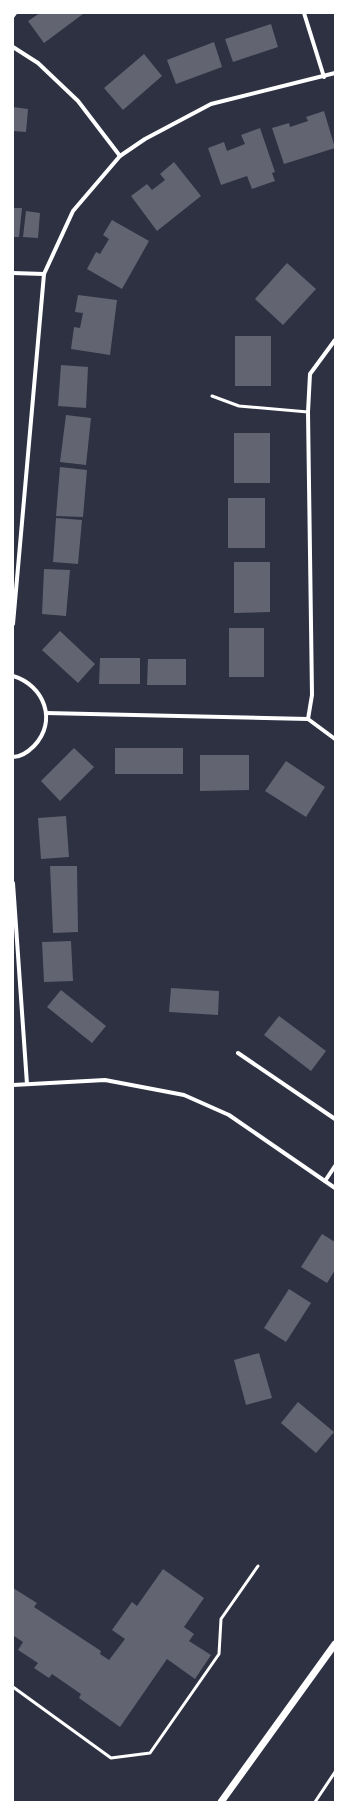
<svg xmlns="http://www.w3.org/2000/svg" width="348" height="1815" font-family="Figtree,sans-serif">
	<rect width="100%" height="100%" fill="#2d3142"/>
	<!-- building -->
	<g fill="#626471">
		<path d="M 40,13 L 82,13 L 83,14 L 44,43 L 28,21 Z"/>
		<path d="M 271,24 L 278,47 L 233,62 L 225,39 Z"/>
		<path d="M 214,42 L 222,67 L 176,84 L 167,60 Z"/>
		<path d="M 144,54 L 162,76 L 123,110 L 104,88 Z"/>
		<path d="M 13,107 L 28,109 L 26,132 L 13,131 Z"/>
		<path d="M 324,111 L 335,148 L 284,164 L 272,128 L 289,123 L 290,127 L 308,121 L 306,117 Z"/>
		<path d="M 260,128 L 275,172 L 272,173 L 275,181 L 252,189 L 247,176 L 221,185 L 208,148 L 224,142 L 227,151 L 245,144 L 241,135 Z"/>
		<path d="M 174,162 L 201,196 L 157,231 L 131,196 L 147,184 L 152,190 L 165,180 L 160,174 Z"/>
		<path d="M 13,208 L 22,208 L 19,237 L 13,237 Z"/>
		<path d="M 26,211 L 40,213 L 38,238 L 23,237 Z"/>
		<path d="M 112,220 L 149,241 L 122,289 L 87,269 L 96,252 L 100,254 L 109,239 L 103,235 Z"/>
		<path d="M 287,263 L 316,289 L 283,325 L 255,299 Z"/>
		<path d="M 78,295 L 117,300 L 110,355 L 71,349 L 74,327 L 80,328 L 83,313 L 75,312 Z"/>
		<rect x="235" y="336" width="36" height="50"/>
		<path d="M 61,365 L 88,367 L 86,408 L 58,406 Z"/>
		<path d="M 66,415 L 91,418 L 86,465 L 60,462 Z"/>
		<rect x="234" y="433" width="36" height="50"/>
		<path d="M 60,467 L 87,470 L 83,517 L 56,516 Z"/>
		<rect x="228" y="498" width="37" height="50"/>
		<path d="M 56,518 L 82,520 L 78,564 L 53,562 Z"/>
		<path d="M 234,562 L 270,562 L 270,612 L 234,613 Z"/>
		<path d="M 44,569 L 70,570 L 66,616 L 42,614 Z"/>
		<rect x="229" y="628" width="35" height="49"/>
		<path d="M 60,631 L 95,664 L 78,683 L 42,650 Z"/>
		<path d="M 100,658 L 140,658 L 140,684 L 99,684 Z"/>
		<path d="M 148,659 L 186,659 L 186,685 L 147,685 Z"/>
		<path d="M 74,748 L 94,767 L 60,801 L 41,781 Z"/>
		<rect x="115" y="748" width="68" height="26"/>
		<path d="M 200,755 L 249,755 L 249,790 L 200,791 Z"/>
		<path d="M 286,761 L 325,787 L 306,817 L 265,791 Z"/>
		<path d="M 66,816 L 69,857 L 41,859 L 38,818 Z"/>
		<path d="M 50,866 L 77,866 L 78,932 L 53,933 Z"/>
		<path d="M 71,941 L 73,981 L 44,982 L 42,942 Z"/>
		<path d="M 171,988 L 219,991 L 218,1015 L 169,1012 Z"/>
		<path d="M 61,990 L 106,1026 L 92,1043 L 47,1007 Z"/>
		<path d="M 279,1016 L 326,1051 L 311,1071 L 264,1035 Z"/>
		<path d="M 322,1234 L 335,1242 L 335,1270 L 327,1283 L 301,1267 Z"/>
		<path d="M 289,1289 L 311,1303 L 286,1342 L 264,1328 Z"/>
		<path d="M 259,1353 L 272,1398 L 246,1405 L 234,1360 Z"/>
		<path d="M 298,1402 L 334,1432 L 316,1453 L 281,1423 Z"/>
		<path d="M 163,1569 L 204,1598 L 184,1627 L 194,1634 L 189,1641 L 211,1655 L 195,1679 L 167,1659 L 120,1727 L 79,1698 L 81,1694 L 52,1674 L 49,1678 L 34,1668 L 38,1663 L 18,1650 L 23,1642 L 14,1636 L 13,1638 L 13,1588 L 37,1603 L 34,1607 L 101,1651 L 100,1654 L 109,1660 L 125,1639 L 112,1630 L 132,1602 L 137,1606 Z"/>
	</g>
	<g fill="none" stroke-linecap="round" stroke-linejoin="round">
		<!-- path -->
		<path stroke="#fff" stroke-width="2.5" d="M 13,17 L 16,13"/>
		<!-- service -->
		<g stroke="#fff" stroke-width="3">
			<path d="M 212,396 L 239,406 L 308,412"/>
			<path d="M 13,1687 L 111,1758 L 150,1753 L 219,1654 L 221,1619 L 258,1566"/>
			<path d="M 315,1802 L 335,1772"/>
		</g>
		<!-- minor -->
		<g stroke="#fff" stroke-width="4">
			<path d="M 304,13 L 324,77"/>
			<path d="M 13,47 L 38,63 L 78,101 L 120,156"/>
			<path d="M 13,273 L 44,274"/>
			<path d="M 13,624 L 44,274 L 73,211 L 120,156 L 145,139 L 211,104 L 335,73"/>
			<path d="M 13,676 C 44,685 58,721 34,746 C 29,751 21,757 13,757"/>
			<path d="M 46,713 L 308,719"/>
			<path d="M 308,719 L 312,695 L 308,412 L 310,374 L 335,340"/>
			<path d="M 308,719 L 335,739"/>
			<path d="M 13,883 L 27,1084"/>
			<path d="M 238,1053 L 335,1119"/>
			<path d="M 13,1085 L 105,1080 L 184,1095 L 229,1115 L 335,1188"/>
			<path d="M 325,1181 L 335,1166"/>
		</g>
		<!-- tertiary -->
		<path stroke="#fff" stroke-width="7" d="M 221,1802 L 335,1644"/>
	</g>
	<!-- border -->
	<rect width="348" height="1815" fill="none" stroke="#ffffff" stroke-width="28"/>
</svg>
